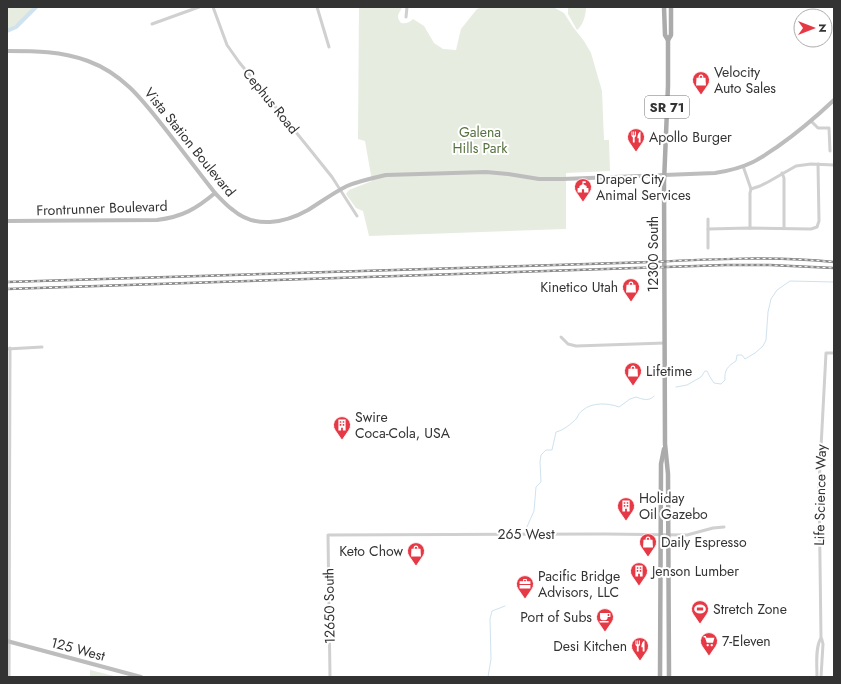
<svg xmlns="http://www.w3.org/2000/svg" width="841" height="684" font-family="Jost,sans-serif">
	<rect width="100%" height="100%" fill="#fff"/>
	<!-- green -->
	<g fill="#e6ecdf">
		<path d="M 7,7 L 39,7 L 10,29 L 7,29 Z"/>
		<path d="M 359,7 L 402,7 C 399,15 395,15 401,23 C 406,24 409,23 413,19 L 424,26 L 434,43 L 443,49 L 456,50 L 461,29 L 477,9 L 483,7 L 553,7 L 564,13 L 573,27 L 584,41 L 591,53 L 602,91 L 604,140 L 609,140 L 610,171 L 566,173 L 566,229 L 369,236 L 363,211 L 356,208 L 346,194 L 349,190 L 372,181 L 365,141 L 358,139 Z"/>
		<path d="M 568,7 L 586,7 C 586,15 583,25 577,30 L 568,14 Z"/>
		<path d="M 90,670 L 118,677 L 90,677 Z"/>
	</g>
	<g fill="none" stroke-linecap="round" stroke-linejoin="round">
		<!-- stream -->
		<g stroke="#cfe2ee" stroke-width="1">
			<path d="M 676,387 L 687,385 L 701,377 L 705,371 L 707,371 L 710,377 L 714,383 L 721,384 L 725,380 C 724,370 728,366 736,361 L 737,355 L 742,355 L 745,359 L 755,353 L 763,346 L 766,340 L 768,312 L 771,299 L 777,290 L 790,281 L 834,282"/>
			<path d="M 526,529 L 534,511 L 536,487 L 541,482 L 540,462 L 541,455 L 546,450 L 552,450 L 556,432 C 564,430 571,424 577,418 C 578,415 580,412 583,410 C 592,402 609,403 619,407 L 630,399 L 636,397 C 642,399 649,402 654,396"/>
			<path d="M 488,677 L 491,659 L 490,619 L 492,611 L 505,606"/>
		</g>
		<!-- canal -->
		<path stroke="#cfe2ee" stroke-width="4" d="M 7,31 L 16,27 L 36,7"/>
		<!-- street -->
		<g stroke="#d0d0d0" stroke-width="3">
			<path d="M 213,7 L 227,45 L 239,62 L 312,152 L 332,177 L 357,216"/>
			<path d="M 317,7 L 329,47"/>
			<path d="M 406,17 L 407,7"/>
			<path d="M 152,24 L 199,7"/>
			<path d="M 811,121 L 818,128 L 829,128 L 830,151"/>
			<path d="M 743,166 L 751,189 L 750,193 L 750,228"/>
			<path d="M 782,173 L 784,178 L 784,228"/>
			<path d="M 751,189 L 760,186 L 768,182 L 796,166 L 811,164 L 834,165"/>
			<path d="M 708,219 L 708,248"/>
			<path d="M 708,229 L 750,228 L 811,229 L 817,227 L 819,221 L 818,164"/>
			<path d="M 561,337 L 568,344 L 576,346 L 665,343"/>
			<path d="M 7,349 L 42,347"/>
			<path d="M 9,677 L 10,348"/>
			<path d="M 330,677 L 328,535 L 605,534 L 687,535 L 713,528 L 724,527"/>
			<path d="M 817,677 C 817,666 815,647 821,638"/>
			<path d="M 821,677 L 823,644 L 822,640 L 821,638 L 819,485 L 826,353 L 834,353"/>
		</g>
		<!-- secondary -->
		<g stroke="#bdbdbd" stroke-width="4">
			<path d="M 7,51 C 35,51 61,51 88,61 C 126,75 146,105 170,135 C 185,154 200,174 215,193 C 221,199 226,205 233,210 C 255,229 285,223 308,210 C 321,202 333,193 347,186 C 359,181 373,178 386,175 L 486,172 L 508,174 L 539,179 L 563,179 L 715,173 C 728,171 741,168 753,162 C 762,158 769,152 777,147 C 797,133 816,117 834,100"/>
			<path d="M 7,221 L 157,220 C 182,217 196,209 215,193"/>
			<path d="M 7,641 L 141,677"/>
		</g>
		<!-- primary -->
		<g stroke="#ababab" stroke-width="4.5">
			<path d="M 664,7 L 665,35 L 668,40"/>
			<path d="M 660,677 L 661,464 L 664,449"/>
			<path d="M 669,677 L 668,474 L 665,444 L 664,182 L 668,86 L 668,40 L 671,35 L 671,7"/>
		</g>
		<!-- rail casing -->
		<g stroke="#888" stroke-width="2.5">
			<g id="rail">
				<path d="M 7,282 L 651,262 C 712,259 773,256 834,262"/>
				<path d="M 7,289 L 726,265 L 770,265 L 834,268"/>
			</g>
		</g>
		<!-- rail -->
		<use href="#rail" stroke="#fff" stroke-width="1" stroke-dasharray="3" stroke-linecap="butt"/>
	</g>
	<!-- icons -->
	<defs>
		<g id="shop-pin" transform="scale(0.9)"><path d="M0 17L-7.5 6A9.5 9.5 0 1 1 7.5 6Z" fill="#e63946" stroke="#fff"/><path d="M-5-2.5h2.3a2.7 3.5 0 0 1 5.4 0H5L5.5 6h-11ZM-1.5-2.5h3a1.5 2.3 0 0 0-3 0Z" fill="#fff"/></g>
		<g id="restaurant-pin" transform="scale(0.9)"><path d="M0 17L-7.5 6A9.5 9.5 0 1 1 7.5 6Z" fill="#e63946" stroke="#fff"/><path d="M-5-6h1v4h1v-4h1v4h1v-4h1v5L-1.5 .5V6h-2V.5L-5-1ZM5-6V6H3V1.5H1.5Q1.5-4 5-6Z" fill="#fff"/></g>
		<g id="civic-pin" transform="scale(0.9)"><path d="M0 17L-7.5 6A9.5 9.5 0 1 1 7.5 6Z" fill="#e63946" stroke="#fff"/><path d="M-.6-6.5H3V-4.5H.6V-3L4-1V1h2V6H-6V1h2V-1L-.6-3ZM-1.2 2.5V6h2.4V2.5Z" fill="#fff"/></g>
		<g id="building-pin" transform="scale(0.9)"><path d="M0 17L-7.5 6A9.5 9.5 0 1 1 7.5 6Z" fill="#e63946" stroke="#fff"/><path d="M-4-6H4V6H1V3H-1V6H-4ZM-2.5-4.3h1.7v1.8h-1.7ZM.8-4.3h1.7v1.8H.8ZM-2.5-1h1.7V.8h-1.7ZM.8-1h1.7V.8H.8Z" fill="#fff"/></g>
		<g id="office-pin" transform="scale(0.9)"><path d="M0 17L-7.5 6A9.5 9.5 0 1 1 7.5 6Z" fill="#e63946" stroke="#fff"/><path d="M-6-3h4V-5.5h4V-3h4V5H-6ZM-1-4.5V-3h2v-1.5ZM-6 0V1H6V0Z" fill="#fff"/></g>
		<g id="stadium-pin" transform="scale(0.9)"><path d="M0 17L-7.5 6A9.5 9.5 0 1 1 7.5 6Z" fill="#e63946" stroke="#fff"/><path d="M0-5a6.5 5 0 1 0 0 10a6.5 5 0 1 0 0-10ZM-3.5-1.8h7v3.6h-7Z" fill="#fff"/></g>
		<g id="cafe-pin" transform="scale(0.9)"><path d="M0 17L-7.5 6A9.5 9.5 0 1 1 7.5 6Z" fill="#e63946" stroke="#fff"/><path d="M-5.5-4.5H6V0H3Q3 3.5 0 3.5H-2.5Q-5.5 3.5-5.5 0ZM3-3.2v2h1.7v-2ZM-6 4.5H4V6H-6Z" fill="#fff"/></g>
		<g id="supermarket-pin" transform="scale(0.9)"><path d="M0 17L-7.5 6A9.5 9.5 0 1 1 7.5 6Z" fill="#e63946" stroke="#fff"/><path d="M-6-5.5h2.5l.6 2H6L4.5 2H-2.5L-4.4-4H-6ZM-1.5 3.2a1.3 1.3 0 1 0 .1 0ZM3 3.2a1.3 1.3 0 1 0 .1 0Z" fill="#fff"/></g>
	</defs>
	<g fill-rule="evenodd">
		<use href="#shop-pin" x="701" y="80"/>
		<use href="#restaurant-pin" x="636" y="137"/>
		<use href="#civic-pin" x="583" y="187"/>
		<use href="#shop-pin" x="631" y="287"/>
		<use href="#shop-pin" x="633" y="371"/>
		<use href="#building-pin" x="342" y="425"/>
		<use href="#building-pin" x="626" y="506"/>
		<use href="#shop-pin" x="648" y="542"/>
		<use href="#shop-pin" x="416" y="551"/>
		<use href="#building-pin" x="639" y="571"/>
		<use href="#office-pin" x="525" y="584"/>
		<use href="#stadium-pin" x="700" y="609"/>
		<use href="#cafe-pin" x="605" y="617"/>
		<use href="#supermarket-pin" x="709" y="641"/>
		<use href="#restaurant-pin" x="640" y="646"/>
	</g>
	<g text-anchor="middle" stroke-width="4" stroke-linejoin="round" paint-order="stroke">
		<!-- shield labels -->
		<rect fill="#fff" stroke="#707070" stroke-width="1" x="645" y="96" width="44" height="22" rx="3"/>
		<g font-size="13" font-weight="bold" fill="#333">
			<text x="667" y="112">SR 71</text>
		</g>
		<!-- poi labels -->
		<g font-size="14" fill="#333" stroke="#fff" text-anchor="start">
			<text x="714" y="77">Velocity<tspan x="714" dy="16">Auto Sales</tspan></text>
			<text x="649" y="142">Apollo Burger</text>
			<text x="596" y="184">Draper City<tspan x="596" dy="16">Animal Services</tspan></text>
			<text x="618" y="292" text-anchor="end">Kinetico Utah</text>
			<text x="646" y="376">Lifetime</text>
			<text x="355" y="422">Swire<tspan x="355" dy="16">Coca-Cola, USA</tspan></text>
			<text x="639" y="503">Holiday<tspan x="639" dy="16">Oil Gazebo</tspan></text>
			<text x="661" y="547">Daily Espresso</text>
			<text x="403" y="556" text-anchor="end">Keto Chow</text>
			<text x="652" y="576">Jenson Lumber</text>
			<text x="538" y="581">Pacific Bridge<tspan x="538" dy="16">Advisors, LLC</tspan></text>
			<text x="713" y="614">Stretch Zone</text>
			<text x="592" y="622" text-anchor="end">Port of Subs</text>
			<text x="722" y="646">7-Eleven</text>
			<text x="627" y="651" text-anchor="end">Desi Kitchen</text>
		</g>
		<!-- street labels -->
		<g font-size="14" fill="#333" stroke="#fff">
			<text transform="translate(271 101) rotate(51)" y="5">Cephus Road</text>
			<text transform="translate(190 142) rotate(51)" y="5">Vista Station Boulevard</text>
			<text transform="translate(102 208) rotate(-2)" y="5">Frontrunner Boulevard</text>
			<text transform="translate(653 254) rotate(-90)" y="5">12300 South</text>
			<text transform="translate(820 495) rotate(-89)" y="5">Life Science Way</text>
			<text x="526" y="539">265 West</text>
			<text transform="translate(329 606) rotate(-91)" y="5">12650 South</text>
			<text transform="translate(78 649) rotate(15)" y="5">125 West</text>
		</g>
		<!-- park labels -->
		<g font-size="14" fill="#56703f" stroke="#fff">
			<text x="480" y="137">Galena<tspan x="480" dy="16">Hills Park</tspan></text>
		</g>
	</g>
	<!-- border -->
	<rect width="841" height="684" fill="none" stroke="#333333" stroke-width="16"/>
	<!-- north arrow -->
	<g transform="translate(813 28) rotate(90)"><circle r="19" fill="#ffffff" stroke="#adadad"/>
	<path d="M0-3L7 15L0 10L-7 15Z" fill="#e63946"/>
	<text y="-6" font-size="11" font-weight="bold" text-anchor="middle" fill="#333333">N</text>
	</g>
</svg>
